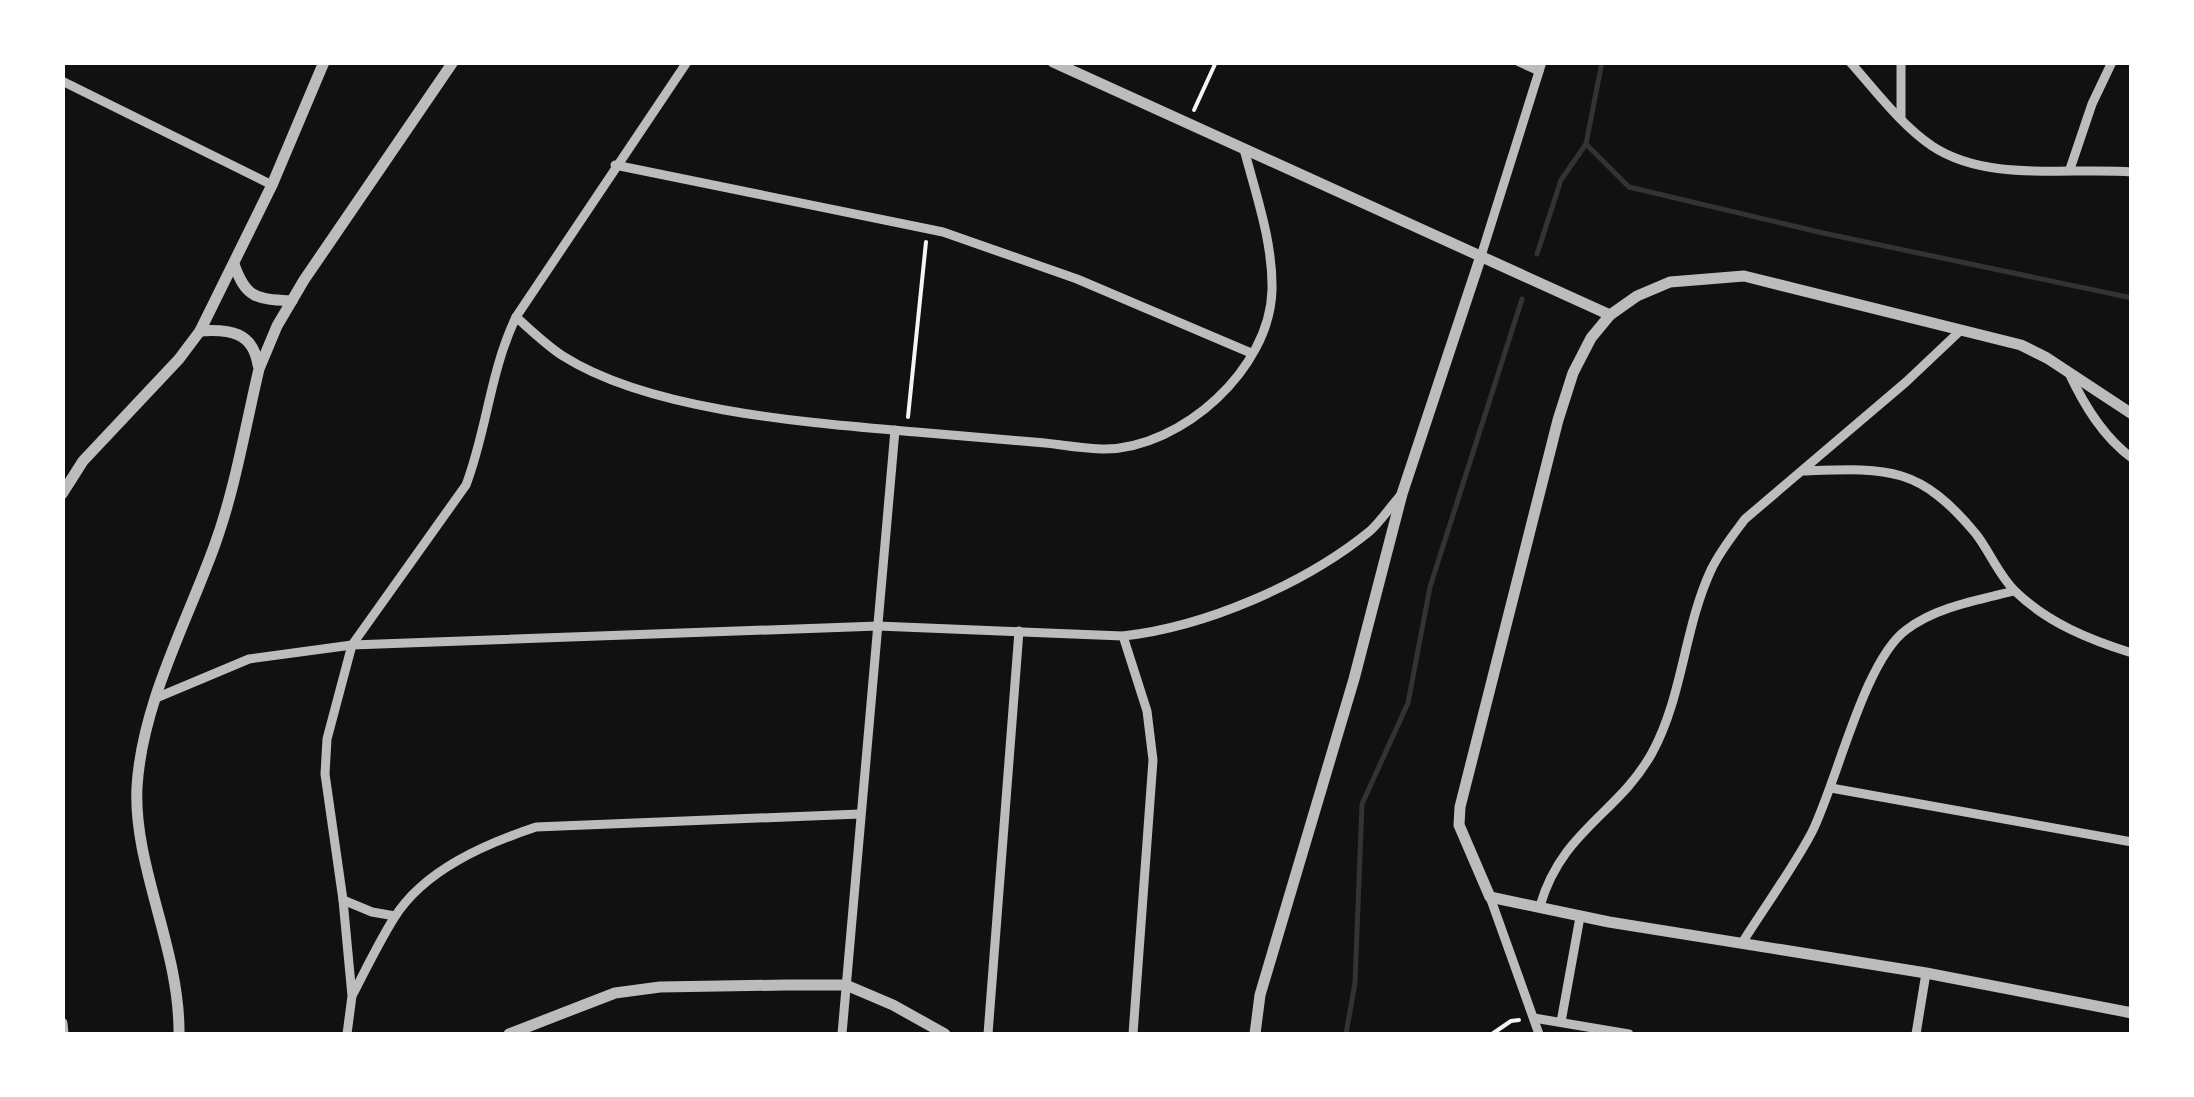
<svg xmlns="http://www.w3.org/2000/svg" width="2194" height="1097" font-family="Helvetica,sans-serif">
	<rect width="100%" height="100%" fill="#111"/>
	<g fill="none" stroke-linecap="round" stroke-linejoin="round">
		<!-- stream -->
		<g stroke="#333" stroke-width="5">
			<path d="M 1602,62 L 1586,144 L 1629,187 L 1823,233 L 2132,298"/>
			<path d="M 1537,254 L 1561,180 L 1586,144"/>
			<path d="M 1346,1034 L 1355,983 L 1362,804 L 1408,703 L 1430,587 L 1522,299"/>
		</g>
		<!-- path -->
		<g stroke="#f5f5f5" stroke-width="4">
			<path d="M 1194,110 L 1216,62"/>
			<path d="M 908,417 L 926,242"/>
			<path d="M 1492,1034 L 1511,1021 L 1519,1020"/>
		</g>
		<!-- minor -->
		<g stroke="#bcbcbc" stroke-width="9">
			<path d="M 1519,62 L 1539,71"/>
			<path d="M 1850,62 C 1876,91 1900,124 1932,146 C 1988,183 2068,167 2132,172"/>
			<path d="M 1901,62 L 1901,118"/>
			<path d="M 62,81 L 272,185"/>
			<path d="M 615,165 L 943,232 L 1077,279 L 1251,353"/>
			<path d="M 2070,169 L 2092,104 L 2112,62"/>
			<path d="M 1481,256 L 1542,62"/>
			<path d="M 516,317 C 531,330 546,345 563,356 C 651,412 813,423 916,432 C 959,436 1002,439 1045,443 C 1064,445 1085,449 1105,449 C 1182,448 1270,369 1272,290 C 1273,242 1256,195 1244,149"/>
			<path d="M 2069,373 C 2084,405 2103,437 2132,458"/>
			<path d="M 1804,471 C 1887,468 1919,465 1976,534 C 1990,552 1999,576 2016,592 C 2048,623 2090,640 2132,653"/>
			<path d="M 1123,636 L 1147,711 L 1153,760 L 1133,1034"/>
			<path d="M 156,698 L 249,659 L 352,645 L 878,626 L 1123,636 C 1205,627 1305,584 1370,531 C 1381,521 1390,507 1400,496"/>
			<path d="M 1831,788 L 2132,842"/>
			<path d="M 1490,897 L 1539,1034"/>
			<path d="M 343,900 L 372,912 L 395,916"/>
			<path d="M 1540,906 C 1562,830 1618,814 1652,753 C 1683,696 1684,628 1711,570 C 1720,551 1733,535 1745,519 L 1906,382 L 1961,330"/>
			<path d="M 1742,943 C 1765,906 1792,870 1812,832 C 1837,782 1864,661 1906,630 C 1936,607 1978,600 2014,591"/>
			<path d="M 353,994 C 366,969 379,942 394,918 C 424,870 485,844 536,827 L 860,814"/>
			<path d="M 1534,1018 L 1629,1034"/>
			<path d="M 1561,1022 L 1580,917"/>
			<path d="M 347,1034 L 352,996 L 343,900 L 325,774 L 327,739 L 352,645 L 466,485 C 487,430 490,371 516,317 L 687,62"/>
			<path d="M 842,1034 L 895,430"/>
			<path d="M 988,1034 L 1019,631"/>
			<path d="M 1916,1034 L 1926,973"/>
		</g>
		<!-- tertiary -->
		<g stroke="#bcbcbc" stroke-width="11">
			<path d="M 1053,62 L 1610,315"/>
			<path d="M 234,264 C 246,299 257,299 292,301"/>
			<path d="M 200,331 C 230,329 253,332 258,365"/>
			<path d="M 2132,414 L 2047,358 L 2021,345 L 1744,276 L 1670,282 L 1637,296 L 1610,315 L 1591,338 L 1573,373 L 1558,420 L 1460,807 L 1459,825 L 1490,897 L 1609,922 L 1926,973 L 2132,1013"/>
			<path d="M 62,494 L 83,461 L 179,359 L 200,331 L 272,185 L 324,62"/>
			<path d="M 62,1023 L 63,1034"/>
			<path d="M 179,1034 C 180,949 133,866 137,787 C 142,704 186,624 214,547 C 235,490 245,428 259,369 L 277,326 L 304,280 L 453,62"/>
			<path d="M 509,1034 L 615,993 L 660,987 L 786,985 L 846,985 L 893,1005 L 945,1034"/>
			<path d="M 1255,1034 L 1260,995 L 1354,679 L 1402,494 L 1481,256"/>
		</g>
	</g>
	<!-- border -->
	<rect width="2194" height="1097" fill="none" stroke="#ffffff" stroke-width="130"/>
</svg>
